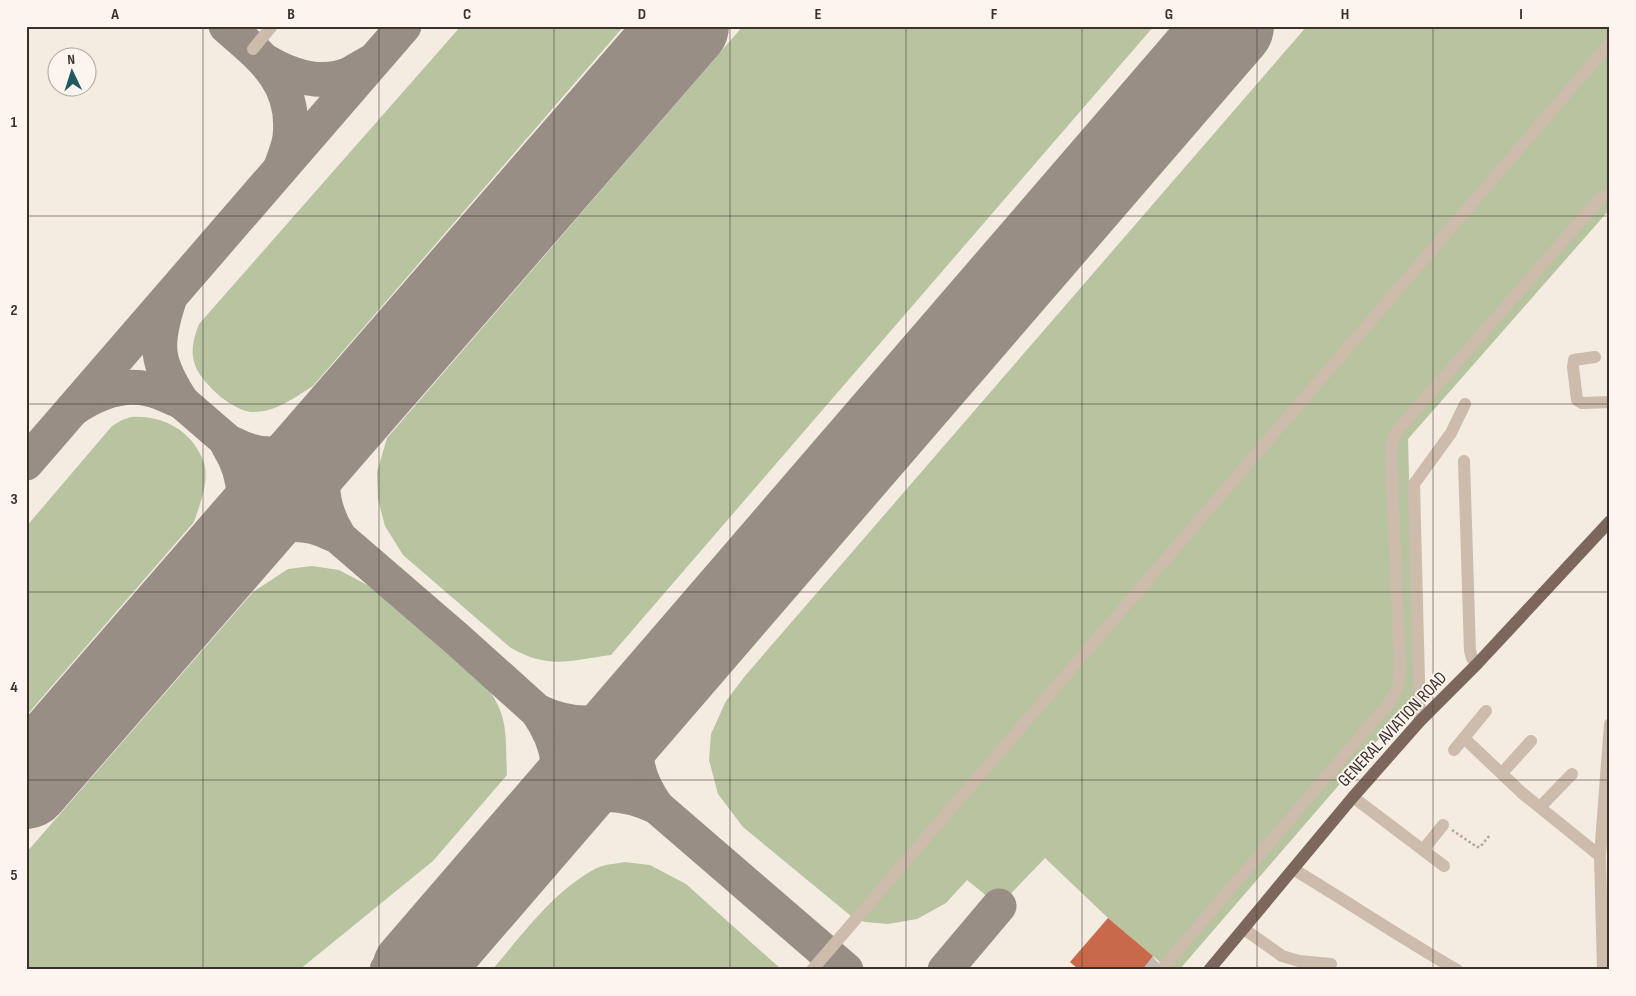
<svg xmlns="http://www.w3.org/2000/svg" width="1636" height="996" font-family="'Sofia Sans Condensed',sans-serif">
	<rect width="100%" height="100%" fill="#f4ebe1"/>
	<!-- green -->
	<g fill="#b8c4a0">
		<path d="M 461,26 L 624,26 L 313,386 C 294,398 276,412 253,412 C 243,412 230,404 222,398 C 195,374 185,359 199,324 Z"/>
		<path d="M 743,26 L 1154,26 L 611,655 C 571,660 550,670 511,648 L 403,555 L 385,526 L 378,499 L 377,472 L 387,438 Z"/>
		<path d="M 1307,26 L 1610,26 L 1610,209 L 1408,439 L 1415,697 L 1179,970 L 1169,970 L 1153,956 L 1108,918 L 1045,858 L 999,906 L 967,880 L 946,903 L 917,919 L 888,924 L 865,922 L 851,916 L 743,827 L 718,794 L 709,760 L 711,734 L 726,701 L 745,676 Z"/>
		<path d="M 131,417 C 158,415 186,427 199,452 C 201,456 204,461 205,466 C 208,485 200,504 194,522 L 26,716 L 26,527 L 112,426 L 122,420 Z"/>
		<path d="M 312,566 L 339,570 L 373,588 L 485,685 C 510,716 505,737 507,775 L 433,861 L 299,970 L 26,970 L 26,853 L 253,592 L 288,569 Z"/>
		<path d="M 624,862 L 650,865 L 686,884 L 782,970 L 492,970 C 523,934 554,890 597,868 C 605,864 616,864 624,862 Z"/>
	</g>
	<!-- shadow -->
	<path fill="#0003" d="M 1108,920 L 1153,957 L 1165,970 L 1080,970 Z"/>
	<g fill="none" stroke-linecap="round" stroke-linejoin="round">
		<!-- taxiway -->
		<g stroke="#988e86" stroke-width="35">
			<path d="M 226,26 C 263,58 296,83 290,137 C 289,147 284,158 281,167"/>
			<path d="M 267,62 C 291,76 322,86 350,74 C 357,70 364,66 371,62"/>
			<path d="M 169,300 C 154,346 156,362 182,402"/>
			<path d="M 73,409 C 95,394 121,383 148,389 C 160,391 171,398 182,402 L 457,639 L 537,711 C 563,748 565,780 545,820"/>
			<path d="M 336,428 C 319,465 316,499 338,535"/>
			<path d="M 233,444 C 268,463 307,453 336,428"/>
			<path d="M 228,445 C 249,478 249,516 230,550"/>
			<path d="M 26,463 L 404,26"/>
			<path d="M 230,550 C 261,527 295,515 332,534"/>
			<path d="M 650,698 C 629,737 631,771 657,807 L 846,970"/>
			<path d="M 537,711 C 580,731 613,726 650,698"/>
			<path d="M 545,820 C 582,791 614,787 657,807"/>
			<path d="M 387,970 L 484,890"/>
			<path d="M 945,970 L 999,906"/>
		</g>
		<!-- runway -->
		<g stroke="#988e86" stroke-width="88">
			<path d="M 26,785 L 685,26"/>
			<path d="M 416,970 L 1230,26"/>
		</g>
	</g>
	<!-- building -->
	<path fill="#c8694b" d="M 1108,918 L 1153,956 L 1142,970 L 1079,970 L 1070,962 Z"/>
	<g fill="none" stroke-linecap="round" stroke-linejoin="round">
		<!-- path -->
		<path stroke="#b9a596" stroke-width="2.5" stroke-dasharray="2.5 2.5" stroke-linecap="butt" d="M 1452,830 L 1477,847 L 1480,847 L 1490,835"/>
		<!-- minor -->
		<g stroke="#cdbbac" stroke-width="12">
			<path d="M 253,49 L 272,26"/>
			<path d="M 1595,357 L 1574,360 L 1573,367 L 1577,400 L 1582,403 L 1610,402"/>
			<path d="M 1464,461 L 1470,651 L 1472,658 L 1477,664"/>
			<path d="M 1420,721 L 1414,484 L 1451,433 L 1465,404"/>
			<path d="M 1464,738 L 1522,793 L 1600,856"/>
			<path d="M 1454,750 L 1486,711"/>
			<path d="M 1502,773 L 1531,741"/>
			<path d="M 1353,797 L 1444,866"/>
			<path d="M 1540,807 L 1572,774"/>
			<path d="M 1423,850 L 1443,825"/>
			<path d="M 1293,869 C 1348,902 1401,938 1457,970"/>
			<path d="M 1244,929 L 1282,956 L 1299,961 L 1331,964"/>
			<path d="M 812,970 L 1610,43"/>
			<path d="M 1161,970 L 1388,704 L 1398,688 L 1400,668 L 1391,458 L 1392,443 L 1397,431 L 1596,203 L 1602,197 L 1610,194"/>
			<path d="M 1603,970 L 1600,856 L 1610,724"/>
		</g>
		<!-- major -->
		<path stroke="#7d675c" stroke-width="12" d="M 1209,970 L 1353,797 L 1420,721 L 1477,664 L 1610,521"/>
	</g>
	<!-- grid -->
	<path fill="none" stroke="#3b302b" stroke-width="1" stroke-opacity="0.55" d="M 203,26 L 203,970M 379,26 L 379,970M 554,26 L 554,970M 730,26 L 730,970M 906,26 L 906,970M 1082,26 L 1082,970M 1257,26 L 1257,970M 1433,26 L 1433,970M 26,216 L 1610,216M 26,404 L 1610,404M 26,592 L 1610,592M 26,780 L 1610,780"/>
	<g text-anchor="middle" stroke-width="4" stroke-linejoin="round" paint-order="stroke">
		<!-- street labels -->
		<g font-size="18" fill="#3b302b" stroke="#fbf5ee">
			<text transform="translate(1392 729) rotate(-47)" y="6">GENERAL AVIATION ROAD</text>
		</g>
	</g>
	<!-- border -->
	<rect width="1636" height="996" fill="none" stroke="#fbf5ee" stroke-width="55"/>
	<!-- north arrow -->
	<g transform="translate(72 72) rotate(356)"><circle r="24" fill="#fbf5ee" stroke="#aea6a0"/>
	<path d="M0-4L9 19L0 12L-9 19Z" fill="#1f5a5e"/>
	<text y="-8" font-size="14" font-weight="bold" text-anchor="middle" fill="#3b302b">N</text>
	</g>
	<rect x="28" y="28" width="1580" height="940" fill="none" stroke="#3b302b" stroke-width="2"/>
	<g font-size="16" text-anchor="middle" font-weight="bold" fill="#3b302b">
		<text x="115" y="19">A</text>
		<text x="291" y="19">B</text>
		<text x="467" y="19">C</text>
		<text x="642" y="19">D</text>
		<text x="818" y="19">E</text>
		<text x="994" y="19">F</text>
		<text x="1169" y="19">G</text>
		<text x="1345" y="19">H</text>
		<text x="1521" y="19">I</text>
		<text x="14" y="127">1</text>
		<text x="14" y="315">2</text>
		<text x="14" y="504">3</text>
		<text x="14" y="692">4</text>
		<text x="14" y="880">5</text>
	</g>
</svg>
